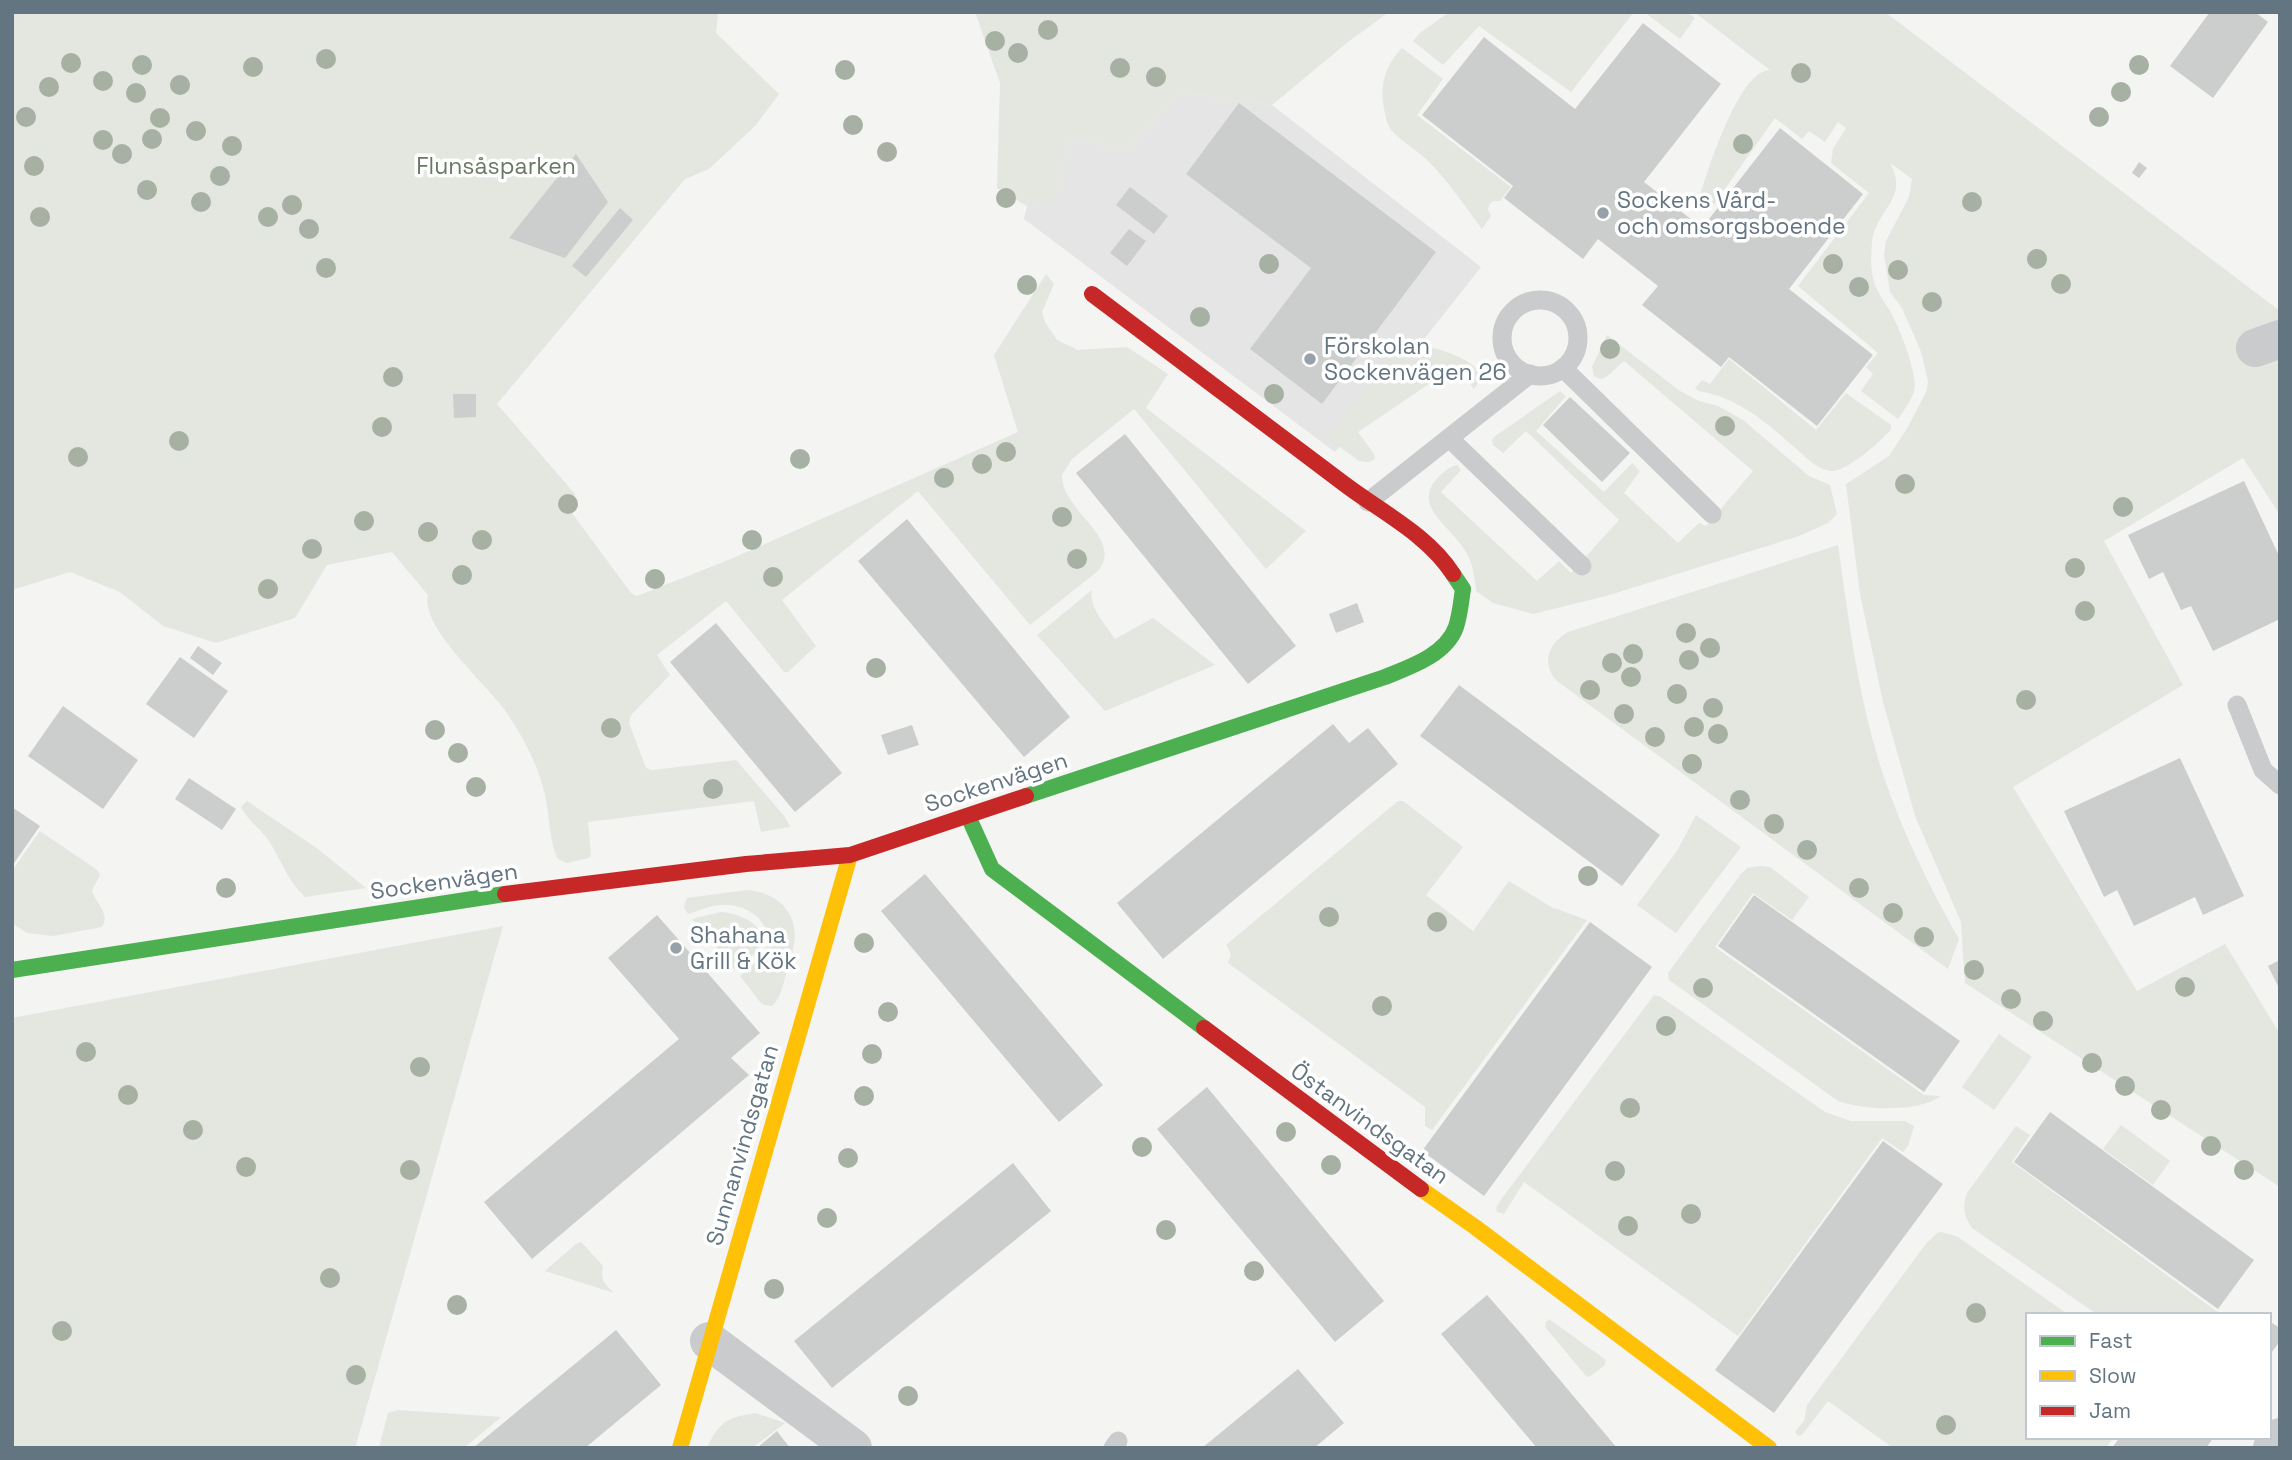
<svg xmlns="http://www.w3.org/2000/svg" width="2292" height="1460" font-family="'Space Grotesk',sans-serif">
	<rect width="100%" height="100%" fill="#f4f4f2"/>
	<!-- built -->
	<path fill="#e4e5e4" d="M 1180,92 L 1272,105 L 1481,267 L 1335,452 L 1024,219 L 1027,206 L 1054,204 L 1070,137 L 1126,150 Z"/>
	<!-- green -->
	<g fill="#e4e6e0">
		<path d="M 12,12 L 718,12 L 716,33 L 779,94 L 756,125 L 709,169 L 685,179 L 497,404 L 575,494 L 572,513 L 631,593 L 637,596 L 731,559 L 1018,432 L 994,355 L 1046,274 L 1054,284 L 1042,312 L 1045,322 L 1057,340 L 1078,350 L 1127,347 L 1168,374 L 1146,408 L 1306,531 L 1266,569 L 1134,409 L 1072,459 L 1062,475 C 1061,511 1125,538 1098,571 L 1030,625 L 918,491 L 782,600 L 816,646 L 788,672 L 784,672 L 726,601 L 657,655 L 670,675 L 631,715 L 629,723 L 646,768 L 653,770 L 736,760 L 785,817 L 790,827 L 761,832 L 754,801 L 588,822 L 591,855 L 589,858 L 567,863 L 558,859 C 550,847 549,809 544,791 C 537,763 523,737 507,713 C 489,686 420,628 428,595 L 392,552 L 327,565 L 295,618 L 216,643 L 163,626 L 120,592 L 70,572 L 12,590 Z"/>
		<path d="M 975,12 L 1389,12 L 1348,42 L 1272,105 L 1180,92 L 1126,150 L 1070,137 L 1054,205 L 1027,206 L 997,188 L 1000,83 Z"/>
		<path d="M 1449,12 L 1634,12 L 1571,92 L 1479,26 L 1443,65 L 1413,41 L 1420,33 Z"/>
		<path d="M 1644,12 L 1687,12 L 1695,18 L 1680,39 Z"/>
		<path d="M 1694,12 L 1885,12 L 2280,311 L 2280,515 L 2243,458 L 2104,541 L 2183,685 L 2013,787 L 2137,991 L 2225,944 L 2280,1034 L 2280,1187 L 1965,983 L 1961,922 L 1915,816 L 1883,702 L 1860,594 L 1846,484 L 1889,456 L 1908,427 L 1927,390 L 1928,381 L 1921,352 L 1902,308 L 1890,292 L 1884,254 L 1886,241 L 1909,197 L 1912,179 L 1890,163 C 1910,199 1875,210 1872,242 C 1871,257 1870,270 1875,285 C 1879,295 1886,304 1891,313 C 1900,330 1918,373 1914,391 C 1911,401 1904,410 1898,419 L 1861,391 L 1873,374 L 1866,367 L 1878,353 L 1798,286 L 1869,193 L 1831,163 L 1833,149 L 1846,128 L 1838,122 L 1825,142 L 1809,131 L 1802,139 L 1775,118 L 1712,207 L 1700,196 C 1708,170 1739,70 1770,70 Z"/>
		<path d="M 1402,48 L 1443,79 L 1417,115 L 1511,187 L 1500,201 L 1493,201 L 1489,205 L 1488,210 L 1491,216 L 1482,229 C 1465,206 1450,184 1431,164 C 1420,152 1405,144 1393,132 C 1388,127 1386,120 1385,113 C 1379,87 1384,67 1402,48 Z"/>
		<path d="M 1607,335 L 1680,391 L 1699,401 L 1718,406 L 1743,420 L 1809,476 L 1830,485 L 1837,514 L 1828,523 L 1799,536 L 1606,596 L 1533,614 L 1493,603 L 1476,591 C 1475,578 1473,565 1467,554 C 1456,530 1413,509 1435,481 C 1440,474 1449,467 1457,465 L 1461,470 L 1441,492 L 1537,581 L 1559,561 L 1571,573 L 1619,520 L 1526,431 L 1503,453 L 1493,445 L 1492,440 L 1494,437 L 1560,391 L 1566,396 L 1536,431 L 1604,492 L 1632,463 L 1640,471 L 1624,493 L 1678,543 L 1699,523 L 1706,526 L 1753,471 L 1624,361 L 1605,378 L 1600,379 L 1594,376 L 1592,367 Z"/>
		<path d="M 1410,341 C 1429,348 1499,360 1474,389 L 1457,365 L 1358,432 L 1374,454 L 1375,459 L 1369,462 L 1359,461 L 1326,437 L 1400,344 Z"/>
		<path d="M 1729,359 L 1816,430 L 1846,393 L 1891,425 L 1891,429 C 1883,440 1845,473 1831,471 C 1826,471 1820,467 1815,465 C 1779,435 1747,399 1699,391 L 1695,388 L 1702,380 L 1710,384 Z"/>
		<path d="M 1838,545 C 1849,623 1859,704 1885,780 C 1904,835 1930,888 1959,939 L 1948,969 L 1557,681 C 1540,663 1549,643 1568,632 Z"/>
		<path d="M 1092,590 C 1088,607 1106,625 1115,639 L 1153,618 L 1215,665 L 1105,711 L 1037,635 Z"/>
		<path d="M 247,801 L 318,849 L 366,888 L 305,897 C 287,880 282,861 269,841 C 260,828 248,821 241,807 Z"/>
		<path d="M 1398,801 L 1403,801 L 1463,847 L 1426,895 L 1473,931 L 1509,881 L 1551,907 L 1587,920 L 1432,1130 L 1425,1126 L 1425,1107 L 1228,963 L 1231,954 L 1226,945 Z"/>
		<path d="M 1696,815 L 1741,847 L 1676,933 L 1637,905 L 1677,851 Z"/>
		<path d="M 40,831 L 97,870 L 100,875 L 92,890 C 95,903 111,914 102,927 L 53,936 L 27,933 L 12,923 L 12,871 Z"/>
		<path d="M 1761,866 L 1770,867 L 1809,897 L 1792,920 L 1753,893 L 1715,947 L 1924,1095 L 1941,1096 C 1917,1113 1864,1110 1838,1101 L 1669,980 L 1668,973 L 1741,874 L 1747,868 Z"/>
		<path d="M 747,890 C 777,892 799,913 794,944 C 793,953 789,962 787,971 C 783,983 782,997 772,1006 L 764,1005 L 760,1002 L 740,976 L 762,956 L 769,942 C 768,918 744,903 721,905 C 711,905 699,911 688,914 L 684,907 L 687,898 Z"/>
		<path d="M 721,912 C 737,913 768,924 760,945 C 756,955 743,963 734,969 L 692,919 Z"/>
		<path d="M 503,926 L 355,1448 L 12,1448 L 12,1018 Z"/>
		<path d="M 1654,995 L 1661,997 L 1825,1112 L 1851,1121 L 1905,1121 L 1914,1126 L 1908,1146 L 1903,1152 L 1882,1138 L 1738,1336 L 1524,1182 L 1504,1214 L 1497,1212 L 1496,1208 L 1500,1201 Z"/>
		<path d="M 1999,1034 L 2032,1057 L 1994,1110 L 1962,1087 Z"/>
		<path d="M 2121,1125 L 2170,1161 L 2153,1185 L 2103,1149 Z"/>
		<path d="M 2016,1126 L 2030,1135 L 2012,1162 L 2216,1311 L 2229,1315 L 2098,1315 L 1972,1228 C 1964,1215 1962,1208 1967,1193 Z"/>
		<path d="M 1942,1232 L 1958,1237 L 2069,1315 L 2028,1315 L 2028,1437 L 2114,1437 L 2106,1448 L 1893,1448 L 1828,1401 L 1802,1435 L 1798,1436 L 1795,1432 L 1804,1421 L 1807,1405 L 1925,1245 L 1937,1233 Z"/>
		<path d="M 581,1242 L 603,1266 C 600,1279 604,1284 614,1293 L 545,1271 L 576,1244 Z"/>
		<path d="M 1549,1319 L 1606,1360 L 1604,1366 L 1589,1377 L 1586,1376 L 1545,1327 L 1546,1322 Z"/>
		<path d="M 398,1410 L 501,1417 L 464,1448 L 379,1448 L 388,1413 Z"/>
		<path d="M 755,1413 L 785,1423 L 752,1448 L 707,1448 C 719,1421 727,1418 755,1413 Z"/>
	</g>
	<!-- building -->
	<g fill="#cccece">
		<path d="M 2210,12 L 2255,12 L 2268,22 L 2213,98 L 2170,66 Z"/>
		<path d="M 1643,23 L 1721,84 L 1644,182 L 1702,228 L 1780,128 L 1863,194 L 1789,289 L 1873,355 L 1817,426 L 1729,357 L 1721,367 L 1642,305 L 1658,286 L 1598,239 L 1583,259 L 1504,198 L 1513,186 L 1422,115 L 1484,37 L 1575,109 Z"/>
		<path d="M 1239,103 L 1436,252 L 1322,404 L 1250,349 L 1311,268 L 1186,174 Z"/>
		<path d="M 576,154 L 608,202 L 565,258 L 509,238 Z"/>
		<path d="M 2139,162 L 2147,168 L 2139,178 L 2132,173 Z"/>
		<path d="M 1130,187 L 1168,216 L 1154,234 L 1116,205 Z"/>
		<path d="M 620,208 L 633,220 L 586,277 L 572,266 Z"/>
		<path d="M 1129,229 L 1146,241 L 1127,266 L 1110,253 Z"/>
		<path d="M 453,394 L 476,394 L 476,417 L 454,418 Z"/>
		<path d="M 1570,397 L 1630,453 L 1602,482 L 1543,425 Z"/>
		<path d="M 1125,434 L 1296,646 L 1248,684 L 1076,473 Z"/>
		<path d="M 2244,481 L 2280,558 L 2280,619 L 2213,651 L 2191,606 L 2181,610 L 2163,572 L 2149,579 L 2128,535 Z"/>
		<path d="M 907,519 L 1070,717 L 1024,757 L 858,561 Z"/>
		<path d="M 1357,603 L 1364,622 L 1336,633 L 1329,614 Z"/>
		<path d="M 716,623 L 842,773 L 795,812 L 670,662 Z"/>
		<path d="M 198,646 L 222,663 L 213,675 L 190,658 Z"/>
		<path d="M 180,657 L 228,691 L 194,738 L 146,704 Z"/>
		<path d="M 1459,685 L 1660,835 L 1622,886 L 1420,736 Z"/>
		<path d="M 63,706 L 138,760 L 103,809 L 28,756 Z"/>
		<path d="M 1333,724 L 1349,743 L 1368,728 L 1398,764 L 1163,959 L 1117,903 Z"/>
		<path d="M 912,725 L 919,745 L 888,755 L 881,735 Z"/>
		<path d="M 2180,758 L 2244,896 L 2203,915 L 2195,897 L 2134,926 L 2117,890 L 2104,897 L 2064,811 Z"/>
		<path d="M 189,778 L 236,809 L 222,830 L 175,799 Z"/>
		<path d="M 12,807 L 40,826 L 12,866 Z"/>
		<path d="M 925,874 L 1103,1085 L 1059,1122 L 881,911 Z"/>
		<path d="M 1754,895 L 1960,1041 L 1924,1092 L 1718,946 Z"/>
		<path d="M 657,915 L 760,1033 L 731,1058 L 749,1075 L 532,1259 L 484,1202 L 679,1039 L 608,958 Z"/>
		<path d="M 1590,922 L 1652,967 L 1484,1196 L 1422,1151 Z"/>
		<path d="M 2280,960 L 2280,990 L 2268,966 Z"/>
		<path d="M 1207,1087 L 1384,1301 L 1335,1342 L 1157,1129 Z"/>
		<path d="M 2050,1112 L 2254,1260 L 2218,1309 L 2014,1162 Z"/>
		<path d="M 1883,1141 L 1943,1184 L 1774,1413 L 1715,1370 Z"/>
		<path d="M 1013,1163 L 1051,1211 L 832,1388 L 794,1341 Z"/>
		<path d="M 1487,1295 L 1523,1336 L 1617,1448 L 1537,1448 L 1441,1334 Z"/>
		<path d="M 2269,1321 L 2280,1328 L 2280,1341 L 2269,1356 Z"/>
		<path d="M 616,1330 L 661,1385 L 585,1448 L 473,1448 Z"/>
		<path d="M 1298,1369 L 1344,1423 L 1314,1448 L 1202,1448 Z"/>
		<path d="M 777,1431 L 790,1448 L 757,1448 Z"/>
		<path d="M 2120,1437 L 2214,1437 L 2206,1448 L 2112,1448 Z"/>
	</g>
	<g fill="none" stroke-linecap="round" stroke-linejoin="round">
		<!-- lane -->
		<g stroke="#cacbcc" stroke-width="19">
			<circle cx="1540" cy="338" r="38"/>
			<path d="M 1563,368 L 1712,514"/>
			<path d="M 1449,438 L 1582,566"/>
			<path d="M 1368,502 L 1530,374"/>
			<path d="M 2237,705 L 2263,770 L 2280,785"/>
			<path d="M 1113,1448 L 1118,1441"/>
		</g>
		<!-- street -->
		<g stroke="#cacbcc" stroke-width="38">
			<path d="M 2255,348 L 2280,339"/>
			<path d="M 709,1341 L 853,1448"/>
			<path d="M 2272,1448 L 2280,1437"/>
		</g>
		<!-- fast -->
		<g stroke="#4caf50" stroke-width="16">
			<path d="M 1026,796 L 1385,677 C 1410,667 1446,655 1456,627 C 1460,615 1461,602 1463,589 L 1453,574"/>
			<path d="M 968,816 L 992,869 L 1204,1028"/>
			<path d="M 12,970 L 505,894"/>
		</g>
		<!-- slow -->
		<g stroke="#ffc107" stroke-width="16">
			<path d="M 1421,1189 L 1475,1227 L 1769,1448"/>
			<path d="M 680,1448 L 850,855"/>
		</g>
		<!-- jam -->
		<g stroke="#c62828" stroke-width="16">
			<path d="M 1092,294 C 1176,357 1259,420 1343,483 C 1381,512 1427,534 1453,574"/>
			<path d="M 505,894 L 746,864 L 850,855 L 1026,796"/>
			<path d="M 1204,1028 L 1421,1189"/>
		</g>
	</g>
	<!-- trees -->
	<g fill="#a6b0a3">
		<circle cx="1048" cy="30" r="10"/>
		<circle cx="995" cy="41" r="10"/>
		<circle cx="1018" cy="53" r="10"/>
		<circle cx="326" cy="59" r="10"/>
		<circle cx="71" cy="63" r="10"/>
		<circle cx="142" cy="65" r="10"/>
		<circle cx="2139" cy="65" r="10"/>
		<circle cx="253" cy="67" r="10"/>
		<circle cx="1120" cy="68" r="10"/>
		<circle cx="845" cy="70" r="10"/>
		<circle cx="1801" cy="73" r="10"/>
		<circle cx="1156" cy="77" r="10"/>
		<circle cx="103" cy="81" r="10"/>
		<circle cx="180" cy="85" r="10"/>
		<circle cx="49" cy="87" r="10"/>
		<circle cx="2121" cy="92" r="10"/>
		<circle cx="136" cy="93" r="10"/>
		<circle cx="26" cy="117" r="10"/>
		<circle cx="2099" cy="117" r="10"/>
		<circle cx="160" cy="118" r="10"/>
		<circle cx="853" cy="125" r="10"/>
		<circle cx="196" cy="131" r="10"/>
		<circle cx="152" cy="139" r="10"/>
		<circle cx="103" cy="140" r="10"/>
		<circle cx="1743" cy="144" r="10"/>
		<circle cx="232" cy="146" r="10"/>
		<circle cx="887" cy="152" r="10"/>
		<circle cx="122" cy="154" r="10"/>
		<circle cx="34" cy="166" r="10"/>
		<circle cx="220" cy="176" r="10"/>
		<circle cx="147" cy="190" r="10"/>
		<circle cx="1006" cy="198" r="10"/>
		<circle cx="201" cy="202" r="10"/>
		<circle cx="1972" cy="202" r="10"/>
		<circle cx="292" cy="205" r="10"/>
		<circle cx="40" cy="217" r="10"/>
		<circle cx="268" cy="217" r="10"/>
		<circle cx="309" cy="229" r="10"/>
		<circle cx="2037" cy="259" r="10"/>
		<circle cx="1269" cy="264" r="10"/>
		<circle cx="1833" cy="264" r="10"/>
		<circle cx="326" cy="268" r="10"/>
		<circle cx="1898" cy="270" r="10"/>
		<circle cx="2061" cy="284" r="10"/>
		<circle cx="1027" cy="285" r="10"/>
		<circle cx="1859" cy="287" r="10"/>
		<circle cx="1932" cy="302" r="10"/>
		<circle cx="1200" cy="317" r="10"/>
		<circle cx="1610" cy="349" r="10"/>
		<circle cx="393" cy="377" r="10"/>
		<circle cx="1274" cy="394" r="10"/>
		<circle cx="1725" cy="426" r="10"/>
		<circle cx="382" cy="427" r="10"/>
		<circle cx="179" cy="441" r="10"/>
		<circle cx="1006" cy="452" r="10"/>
		<circle cx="78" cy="457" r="10"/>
		<circle cx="800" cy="459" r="10"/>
		<circle cx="982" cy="464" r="10"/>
		<circle cx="944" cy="478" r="10"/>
		<circle cx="1905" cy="484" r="10"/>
		<circle cx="568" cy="504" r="10"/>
		<circle cx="2123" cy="507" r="10"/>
		<circle cx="1062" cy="517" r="10"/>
		<circle cx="364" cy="521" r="10"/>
		<circle cx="428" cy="532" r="10"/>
		<circle cx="482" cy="540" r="10"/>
		<circle cx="752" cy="540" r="10"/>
		<circle cx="312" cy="549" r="10"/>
		<circle cx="1077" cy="559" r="10"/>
		<circle cx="2075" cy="568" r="10"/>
		<circle cx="462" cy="575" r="10"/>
		<circle cx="773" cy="577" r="10"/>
		<circle cx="655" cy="579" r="10"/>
		<circle cx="268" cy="589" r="10"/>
		<circle cx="2085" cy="611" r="10"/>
		<circle cx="1686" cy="633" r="10"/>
		<circle cx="1710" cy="648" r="10"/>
		<circle cx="1633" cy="654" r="10"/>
		<circle cx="1689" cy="660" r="10"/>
		<circle cx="1612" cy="663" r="10"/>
		<circle cx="876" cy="668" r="10"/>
		<circle cx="1631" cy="677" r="10"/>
		<circle cx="1590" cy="690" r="10"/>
		<circle cx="1677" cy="694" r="10"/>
		<circle cx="2026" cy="700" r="10"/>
		<circle cx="1713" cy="708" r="10"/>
		<circle cx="1624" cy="714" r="10"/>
		<circle cx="1694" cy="727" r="10"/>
		<circle cx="611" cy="728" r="10"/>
		<circle cx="435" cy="730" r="10"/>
		<circle cx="1718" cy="734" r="10"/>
		<circle cx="1655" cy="737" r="10"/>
		<circle cx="458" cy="753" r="10"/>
		<circle cx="1692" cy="764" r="10"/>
		<circle cx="476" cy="787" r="10"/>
		<circle cx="713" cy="789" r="10"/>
		<circle cx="1740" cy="800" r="10"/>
		<circle cx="1774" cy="824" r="10"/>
		<circle cx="1807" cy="850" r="10"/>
		<circle cx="1588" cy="876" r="10"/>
		<circle cx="226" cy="888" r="10"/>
		<circle cx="1859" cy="888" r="10"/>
		<circle cx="1893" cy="913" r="10"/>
		<circle cx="1329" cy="917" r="10"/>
		<circle cx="1437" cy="922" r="10"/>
		<circle cx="1924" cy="937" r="10"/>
		<circle cx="864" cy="943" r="10"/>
		<circle cx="1974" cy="970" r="10"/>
		<circle cx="2185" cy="987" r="10"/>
		<circle cx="1703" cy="988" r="10"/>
		<circle cx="2011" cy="999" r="10"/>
		<circle cx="1382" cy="1006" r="10"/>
		<circle cx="888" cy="1012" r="10"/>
		<circle cx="2043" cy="1021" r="10"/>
		<circle cx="1666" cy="1026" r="10"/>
		<circle cx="86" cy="1052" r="10"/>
		<circle cx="872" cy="1054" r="10"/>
		<circle cx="2092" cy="1063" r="10"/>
		<circle cx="420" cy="1067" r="10"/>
		<circle cx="2125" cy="1086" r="10"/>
		<circle cx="128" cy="1095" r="10"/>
		<circle cx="864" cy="1096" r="10"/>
		<circle cx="1630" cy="1108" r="10"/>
		<circle cx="2161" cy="1110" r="10"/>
		<circle cx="193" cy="1130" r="10"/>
		<circle cx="1286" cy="1132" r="10"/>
		<circle cx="2211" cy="1146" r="10"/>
		<circle cx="1142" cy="1147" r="10"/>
		<circle cx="848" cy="1158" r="10"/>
		<circle cx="1331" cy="1165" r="10"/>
		<circle cx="246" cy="1167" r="10"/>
		<circle cx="410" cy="1170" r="10"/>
		<circle cx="2244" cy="1170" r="10"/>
		<circle cx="1615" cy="1171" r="10"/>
		<circle cx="1691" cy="1214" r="10"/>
		<circle cx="827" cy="1218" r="10"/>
		<circle cx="1628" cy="1226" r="10"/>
		<circle cx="1166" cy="1230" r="10"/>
		<circle cx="1254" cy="1271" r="10"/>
		<circle cx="330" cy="1278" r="10"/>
		<circle cx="774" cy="1289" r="10"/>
		<circle cx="457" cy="1305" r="10"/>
		<circle cx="1976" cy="1313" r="10"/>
		<circle cx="62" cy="1331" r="10"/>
		<circle cx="356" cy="1375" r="10"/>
		<circle cx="908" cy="1396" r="10"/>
		<circle cx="1946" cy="1425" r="10"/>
	</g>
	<!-- markers -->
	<g fill="#96a1a9" stroke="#fff" stroke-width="2.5">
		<circle cx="1603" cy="213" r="7"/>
		<circle cx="1310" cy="359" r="7"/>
		<circle cx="676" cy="948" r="7"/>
	</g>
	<g text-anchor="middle" stroke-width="7" stroke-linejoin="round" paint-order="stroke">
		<!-- park labels -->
		<g font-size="23" fill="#677962" stroke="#fff">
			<text x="496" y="174">Flunsåsparken</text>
		</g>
		<!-- poi labels -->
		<g font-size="23" fill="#647582" stroke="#fff" text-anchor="start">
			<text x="1617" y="208">Sockens Vård-<tspan x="1617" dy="26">och omsorgsboende</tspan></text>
			<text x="1324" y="354">Förskolan<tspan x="1324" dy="26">Sockenvägen 26</tspan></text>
			<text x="690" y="943">Shahana<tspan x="690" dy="26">Grill &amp; Kök</tspan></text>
		</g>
		<!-- street labels -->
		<g font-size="23" fill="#647582" stroke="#fff">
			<text transform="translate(996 782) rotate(-18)" y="8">Sockenvägen</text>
			<text transform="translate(444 881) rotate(-8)" y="8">Sockenvägen</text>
			<text transform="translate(1370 1123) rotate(36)" y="8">Östanvindsgatan</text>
			<text transform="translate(742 1145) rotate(-74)" y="8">Sunnanvindsgatan</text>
		</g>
	</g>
	<!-- border -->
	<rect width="2292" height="1460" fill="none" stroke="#647582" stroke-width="28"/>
	<!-- legend -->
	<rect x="2026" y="1313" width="245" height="126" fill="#ffffff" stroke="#c1c8cd" stroke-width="2"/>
	<rect x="2040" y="1336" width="35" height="10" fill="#4caf50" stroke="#c1c8cd" stroke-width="2"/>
	<text x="2089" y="1348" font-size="21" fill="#647582">Fast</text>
	<rect x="2040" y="1371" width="35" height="10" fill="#ffc107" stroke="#c1c8cd" stroke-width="2"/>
	<text x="2089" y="1383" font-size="21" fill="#647582">Slow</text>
	<rect x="2040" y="1406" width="35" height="10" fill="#c62828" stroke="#c1c8cd" stroke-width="2"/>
	<text x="2089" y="1418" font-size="21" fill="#647582">Jam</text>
</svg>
